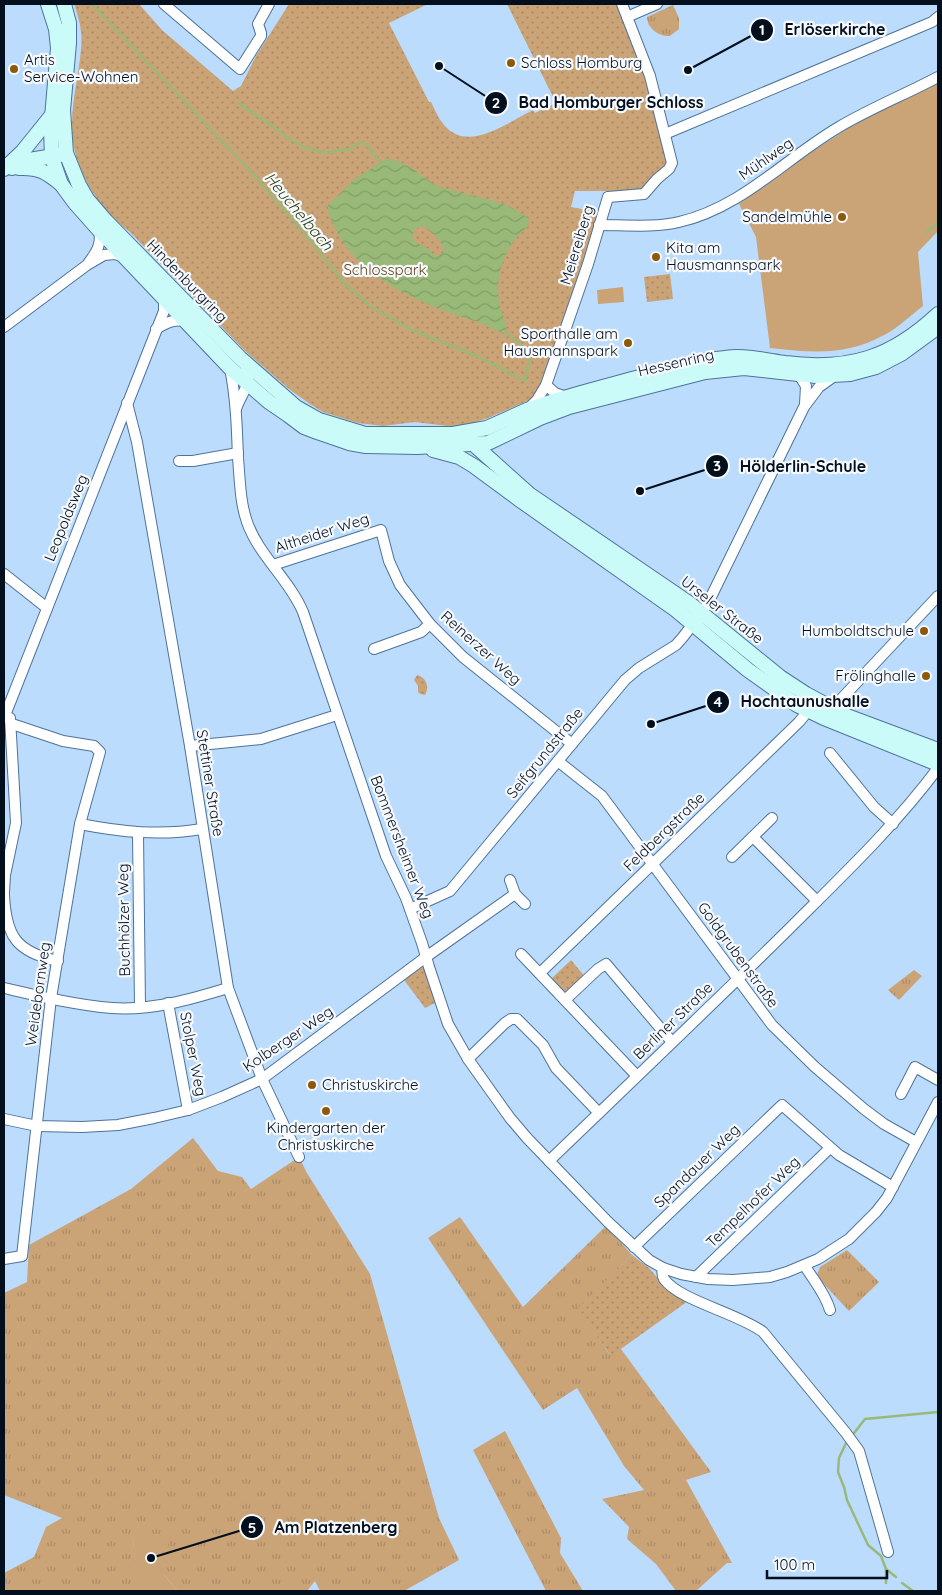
<svg xmlns="http://www.w3.org/2000/svg" width="942" height="1595" font-family="Quicksand,sans-serif">
	<defs>
		<pattern id="grass-tufts" width="24" height="20" patternUnits="userSpaceOnUse" patternTransform="scale(1.25)"><rect width="24" height="20" fill="#caa377"/><path d="M3 7l-1-3M5 7V3M7 7l1-3M15 17l-1-3M17 17v-4M19 17l1-3" fill="none" stroke="#ac8b66"/></pattern>
		<pattern id="park-dots" width="8" height="8" patternUnits="userSpaceOnUse" patternTransform="scale(1.25)"><rect width="8" height="8" fill="#caa377"/><path d="M2 2h.1M6 6h.1" fill="none" stroke="#ac8b66" stroke-width="1.8" stroke-linecap="round"/></pattern>
		<pattern id="water-waves" width="16" height="10" patternUnits="userSpaceOnUse" patternTransform="scale(1.25)"><rect width="16" height="10" fill="#99b978"/><path d="M0 5q4-4 8 0t8 0" fill="none" stroke="#829e67"/></pattern>
	</defs>
	<rect width="100%" height="100%" fill="#bcdcfe"/>
	<!-- grass -->
	<g fill="url(#grass-tufts)">
		<path d="M 673,5 L 679,18 L 679,29 L 670,36 C 659,37 647,28 647,17 Z"/>
		<path d="M 914,970 L 922,976 L 899,1000 L 888,990 Z"/>
		<path d="M 193,1138 L 218,1171 L 242,1177 L 251,1189 L 299,1157 L 307,1173 L 370,1274 L 439,1518 L 459,1560 L 404,1591 L 320,1591 L 315,1581 L 307,1591 L 178,1591 L 133,1539 L 138,1589 L 132,1591 L 4,1591 L 4,1573 L 34,1557 L 46,1527 L 62,1518 L 4,1495 L 4,1293 L 27,1282 L 29,1245 L 131,1189 Z"/>
		<path d="M 460,1217 L 523,1307 L 606,1226 L 632,1255 L 578,1309 L 610,1355 L 621,1349 L 711,1472 L 686,1480 L 732,1563 L 727,1563 L 696,1591 L 676,1591 L 656,1564 L 627,1539 L 629,1527 L 602,1499 L 644,1490 L 624,1466 L 577,1388 L 543,1410 L 428,1238 Z"/>
		<path d="M 847,1250 L 879,1282 L 849,1311 L 821,1281 L 817,1275 L 820,1267 Z"/>
		<path d="M 505,1431 L 561,1538 L 560,1553 L 583,1591 L 546,1591 L 473,1450 Z"/>
	</g>
	<!-- park -->
	<g fill="url(#park-dots)">
		<path d="M 74,4 L 139,4 L 162,30 L 233,91 L 241,86 L 256,56 L 289,4 L 428,4 L 389,23 L 429,102 L 431,102 C 435,110 439,120 445,126 C 469,153 508,122 533,110 L 535,113 L 556,103 L 507,4 L 619,4 L 657,114 L 669,163 L 646,189 L 618,191 L 575,191 L 571,207 L 598,212 C 586,257 571,300 555,343 C 549,361 544,385 532,399 L 488,418 L 463,426 L 447,426 L 415,422 L 383,426 L 358,423 L 323,412 L 310,404 L 289,389 L 244,350 L 130,232 C 97,207 71,167 72,125 C 72,99 79,74 81,49 C 83,33 79,18 74,4 Z"/>
		<path d="M 670,274 L 673,299 L 647,302 L 644,277 Z"/>
		<path d="M 417,675 C 426,677 430,687 425,695 L 420,694 L 418,692 L 418,686 L 414,680 Z"/>
		<path d="M 426,957 L 441,1000 L 425,1008 L 401,976 Z"/>
		<path d="M 571,960 L 586,978 L 570,992 L 562,992 L 550,980 Z"/>
		<path d="M 632,1255 L 649,1268 L 666,1288 L 688,1301 L 611,1356 L 577,1309 Z"/>
	</g>
	<!-- garden -->
	<g fill="#caa377">
		<path d="M 938,80 L 938,231 L 918,252 L 923,306 C 911,315 899,327 886,334 C 847,356 813,353 770,348 L 756,237 L 739,204 L 794,163 L 852,126 Z"/>
		<path d="M 623,287 L 624,302 L 598,304 L 597,290 Z"/>
		<path d="M 133,1539 L 169,1540 L 164,1575 L 178,1591 L 132,1591 L 137,1588 Z"/>
	</g>
	<!-- water -->
	<path fill="url(#water-waves)" fill-rule="evenodd" d="M 386,159 C 409,161 416,173 434,184 C 439,187 446,188 452,190 C 480,199 504,199 528,218 L 529,224 C 525,231 518,235 513,242 C 500,262 495,283 500,306 C 502,315 508,325 506,333 C 498,333 486,325 478,322 C 428,307 360,280 336,230 C 332,221 328,215 328,205 L 355,179 ZM 423,226 C 432,233 444,240 443,253 L 435,256 C 433,254 431,251 429,249 C 424,245 409,243 413,233 C 415,228 419,227 423,226 Z"/>
	<g fill="none" stroke-linecap="round" stroke-linejoin="round">
		<!-- stream -->
		<g stroke="#99b978" stroke-width="2.5">
			<path d="M 92,4 L 254,175 L 302,230 L 344,283 L 371,307 L 412,330 L 477,356 L 525,381 L 530,357 L 519,343 L 506,333"/>
			<path d="M 239,103 C 250,111 261,118 272,126 C 282,132 290,142 302,145 L 304,147 L 323,153 L 350,149 L 361,142 L 368,146 L 380,163"/>
			<path d="M 925,233 L 938,223"/>
			<path d="M 851,1437 L 865,1419 L 938,1412"/>
			<path d="M 847,1441 L 839,1458 L 838,1472 L 844,1487 L 847,1500 L 868,1545 L 881,1556 L 886,1569 L 886,1583"/>
			<path d="M 886,1569 L 896,1577"/>
			<path d="M 902,1583 L 913,1591"/>
		</g>
		<!-- street casing -->
		<g stroke="#4e7399" stroke-width="12">
			<g id="street">
				<path d="M 164,4 L 240,69 L 261,36 L 261,33 L 258,24 L 269,4"/>
				<path d="M 627,17 L 657,4"/>
				<path d="M 665,134 L 932,22 L 938,17"/>
				<path d="M 599,225 C 625,225 654,228 679,222 C 741,208 786,158 839,127 C 871,108 906,94 938,77"/>
				<path d="M 89,262 C 97,252 102,243 99,230"/>
				<path d="M 4,327 L 87,265 L 104,255 L 115,254 L 124,257"/>
				<path d="M 156,329 C 167,322 174,319 187,321"/>
				<path d="M 230,368 C 236,398 237,428 238,458 C 240,480 240,502 247,522 C 259,556 289,579 303,612 L 386,856 L 406,898 L 422,943 L 429,967 L 448,1024 L 468,1059 L 510,1118 L 527,1138 L 608,1222 L 649,1260 L 663,1268 L 681,1274 L 708,1279 L 733,1280 L 770,1277 L 787,1272 L 818,1259 L 849,1239 L 876,1212 L 887,1198 L 938,1102"/>
				<path d="M 799,375 L 806,386 L 805,404"/>
				<path d="M 546,385 L 555,393 L 566,397"/>
				<path d="M 127,403 L 137,442 L 190,746 L 228,988 L 262,1079 L 299,1157"/>
				<path d="M 236,409 C 242,391 255,382 244,362"/>
				<path d="M 528,409 L 537,400 L 546,385 L 588,264 L 608,197 L 644,194 L 657,179 L 669,169 L 672,163 L 650,76 L 622,4"/>
				<path d="M 179,461 L 193,461 L 238,453"/>
				<path d="M 273,565 L 381,530 L 389,561 L 400,585 L 430,624 L 463,657 L 572,744"/>
				<path d="M 4,574 L 47,608"/>
				<path d="M 374,649 L 421,632 L 430,624"/>
				<path d="M 828,713 L 938,596"/>
				<path d="M 4,718 L 164,311 L 164,298"/>
				<path d="M 190,746 L 261,739 L 337,715"/>
				<path d="M 830,753 L 874,807 L 893,824"/>
				<path d="M 559,762 L 602,796 L 772,1025 L 815,1067 L 864,1109 L 884,1124 L 916,1142"/>
				<path d="M 80,824 C 121,832 160,836 202,829"/>
				<path d="M 138,833 L 140,1007"/>
				<path d="M 753,837 L 817,901"/>
				<path d="M 732,857 L 772,818"/>
				<path d="M 4,892 L 5,875 L 16,823 L 10,718"/>
				<path d="M 515,894 L 525,904"/>
				<path d="M 4,895 C 6,936 16,952 58,961"/>
				<path d="M 410,909 L 450,891 L 625,680 L 639,668 L 676,645 L 683,637 L 702,612 L 708,603 L 804,407 L 819,387 L 833,377"/>
				<path d="M 521,954 L 637,1076"/>
				<path d="M 540,973 L 799,722 L 808,711"/>
				<path d="M 4,988 C 39,996 76,1005 112,1008 C 151,1011 192,999 228,988"/>
				<path d="M 565,1000 L 598,969 L 606,964 L 672,1042"/>
				<path d="M 168,1003 L 188,1110"/>
				<path d="M 468,1059 L 505,1023 L 511,1019 L 517,1019 L 543,1045 L 556,1068 L 599,1113"/>
				<path d="M 901,1094 L 915,1067 L 938,1080"/>
				<path d="M 4,1119 L 37,1126 L 82,1127 L 118,1125 L 154,1118 L 188,1110 L 222,1097 L 262,1079 L 426,957 L 515,894 L 510,880"/>
				<path d="M 549,1161 C 629,1084 710,1007 789,929 C 841,877 894,827 938,768"/>
				<path d="M 634,1247 L 782,1105 L 839,1155 L 893,1187"/>
				<path d="M 4,1259 L 22,1256 L 51,998 L 80,824 L 100,752 L 94,746 L 63,741 L 12,724"/>
				<path d="M 805,1266 C 814,1281 825,1293 830,1310"/>
				<path d="M 663,1268 C 662,1272 662,1275 664,1279 C 680,1301 738,1313 763,1332 L 846,1433 L 859,1451 L 888,1552"/>
				<path d="M 696,1277 L 830,1148"/>
			</g>
		</g>
		<!-- secondary casing -->
		<g stroke="#4e7399" stroke-width="16">
			<g id="secondary">
				<path d="M 48,4 L 56,29 L 58,48 L 51,129 L 52,158 L 61,184 L 75,203 L 99,230 L 230,368 L 269,402 L 288,415 L 304,427 L 317,432 L 349,443 L 366,446 L 417,447 L 488,443 L 540,418 L 569,407 L 705,372 L 744,368 L 816,376 L 850,374 L 876,367 L 901,354 L 938,327"/>
				<path d="M 64,4 L 69,23 L 69,43 L 63,110 L 66,153 L 79,185 L 87,199 L 106,221 L 240,358 L 296,407 L 319,420 L 365,434 L 453,434 L 487,428 L 527,410 L 548,403 C 575,394 604,387 632,379 C 663,371 693,361 725,358 C 745,355 765,360 785,363 C 849,371 891,358 938,314"/>
				<path d="M 12,168 L 23,161 L 60,155"/>
				<path d="M 19,168 C 39,167 46,172 61,184"/>
				<path d="M 4,169 L 23,151 L 52,115"/>
				<path d="M 470,441 L 529,494 L 689,603 L 780,677 L 806,694 L 847,716 L 938,750"/>
				<path d="M 433,450 L 459,457 L 474,466 L 520,500 L 676,610 L 748,670 L 797,705 L 824,718 L 938,764"/>
			</g>
		</g>
		<!-- street -->
		<use href="#street" stroke="#fff" stroke-width="10"/>
		<!-- secondary -->
		<use href="#secondary" stroke="#cafbf9" stroke-width="14"/>
	</g>
	<!-- markers -->
	<g fill="#8d5908" stroke="#f6fafe" stroke-width="2">
		<circle cx="511" cy="63" r="5"/>
		<circle cx="14" cy="69" r="5"/>
		<circle cx="842" cy="217" r="5"/>
		<circle cx="656" cy="257" r="5"/>
		<circle cx="628" cy="343" r="5"/>
		<circle cx="924" cy="631" r="5"/>
		<circle cx="926" cy="676" r="5"/>
		<circle cx="312" cy="1085" r="5"/>
		<circle cx="326" cy="1111" r="5"/>
	</g>
	<g text-anchor="middle" stroke-width="4.5" stroke-linejoin="round" paint-order="stroke">
		<!-- poi labels -->
		<g font-size="15" fill="#030f1d" stroke="#f6fafe" text-anchor="start">
			<text x="24" y="65">Artis<tspan x="24" dy="17">Service-Wohnen</tspan></text>
			<text x="521" y="68">Schloss Homburg</text>
			<text x="832" y="222" text-anchor="end">Sandelmühle</text>
			<text x="666" y="253">Kita am<tspan x="666" dy="17">Hausmannspark</tspan></text>
			<text x="618" y="339" text-anchor="end">Sporthalle am<tspan x="618" dy="17">Hausmannspark</tspan></text>
			<text x="914" y="636" text-anchor="end">Humboldtschule</text>
			<text x="916" y="681" text-anchor="end">Frölinghalle</text>
			<text x="322" y="1090">Christuskirche</text>
			<text x="326" y="1133" text-anchor="middle">Kindergarten der<tspan x="326" dy="17">Christuskirche</tspan></text>
		</g>
		<!-- street labels -->
		<g font-size="15" fill="#030f1d" stroke="#f6fafe">
			<text transform="translate(766 159) rotate(-35)" y="5">Mühlweg</text>
			<text transform="translate(577 245) rotate(-73)" y="5">Meiereiberg</text>
			<text transform="translate(187 281) rotate(46)" y="5">Hindenburgring</text>
			<text transform="translate(676 363) rotate(-13)" y="5">Hessenring</text>
			<text transform="translate(66 518) rotate(-68)" y="5">Leopoldsweg</text>
			<text transform="translate(322 533) rotate(-18)" y="5">Altheider Weg</text>
			<text transform="translate(722 610) rotate(38)" y="5">Urseler Straße</text>
			<text transform="translate(481 648) rotate(42)" y="5">Reinerzer Weg</text>
			<text transform="translate(545 753) rotate(-51)" y="5">Seifgrundstraße</text>
			<text transform="translate(210 783) rotate(81)" y="5">Stettiner Straße</text>
			<text transform="translate(664 832) rotate(-44)" y="5">Feldbergstraße</text>
			<text transform="translate(402 847) rotate(69)" y="5">Bommersheimer Weg</text>
			<text transform="translate(124 920) rotate(-91)" y="5">Buchhölzer Weg</text>
			<text transform="translate(738 955) rotate(54)" y="5">Goldgrubenstraße</text>
			<text transform="translate(38 994) rotate(-82)" y="5">Weidebornweg</text>
			<text transform="translate(673 1021) rotate(-44)" y="5">Berliner Straße</text>
			<text transform="translate(288 1039) rotate(-34)" y="5">Kolberger Weg</text>
			<text transform="translate(193 1054) rotate(79)" y="5">Stolper Weg</text>
			<text transform="translate(697 1166) rotate(-44)" y="5">Spandauer Weg</text>
			<text transform="translate(753 1202) rotate(-44)" y="5">Tempelhofer Weg</text>
		</g>
		<!-- park labels -->
		<g font-size="15" fill="#674519" stroke="#f6fafe">
			<text x="385" y="275">Schlosspark</text>
		</g>
		<!-- water labels -->
		<g font-size="16" font-style="italic" fill="#2d4112" stroke="#f6fafe">
			<text transform="translate(299 211) rotate(50)" y="6">Heuchelbach</text>
		</g>
	</g>
	<!-- callouts -->
	<path fill="none" stroke="#030f1d" stroke-width="2" d="M688 70L762 30M439 66L496 103M640 491L717 466M651 724L718 702M151 1558L252 1527"/>
	<g fill="#030f1d" stroke="#f6fafe" stroke-width="2">
		<circle cx="688" cy="70" r="5"/>
		<circle cx="439" cy="66" r="5"/>
		<circle cx="640" cy="491" r="5"/>
		<circle cx="651" cy="724" r="5"/>
		<circle cx="151" cy="1558" r="5"/>
		<circle cx="762" cy="30" r="12"/>
		<circle cx="496" cy="103" r="12"/>
		<circle cx="717" cy="466" r="12"/>
		<circle cx="718" cy="702" r="12"/>
		<circle cx="252" cy="1527" r="12"/>
	</g>
	<g font-size="15" text-anchor="middle" font-weight="bold" fill="#fff">
		<text x="762" y="35">1</text>
		<text x="496" y="108">2</text>
		<text x="717" y="471">3</text>
		<text x="718" y="707">4</text>
		<text x="252" y="1533">5</text>
	</g>
	<g font-size="16" text-anchor="middle" font-weight="bold" fill="#030f1d" stroke="#f6fafe" stroke-width="4.5" stroke-linejoin="round" paint-order="stroke">
		<text x="835" y="35">Erlöserkirche</text>
		<text x="611" y="108">Bad Homburger Schloss</text>
		<text x="803" y="472">Hölderlin-Schule</text>
		<text x="805" y="707">Hochtaunushalle</text>
		<text x="336" y="1533">Am Platzenberg</text>
	</g>
	<!-- border -->
	<rect width="942" height="1595" fill="none" stroke="#030f1d" stroke-width="10"/>
	<!-- scale -->
	<path d="M767 1570v8h120v-8" fill="none" stroke="#030f1d" stroke-width="2.5"/>
	<text x="774" y="1570" font-size="15" fill="#030f1d" stroke="#f6fafe" stroke-width="4" paint-order="stroke">100 m</text>
</svg>
